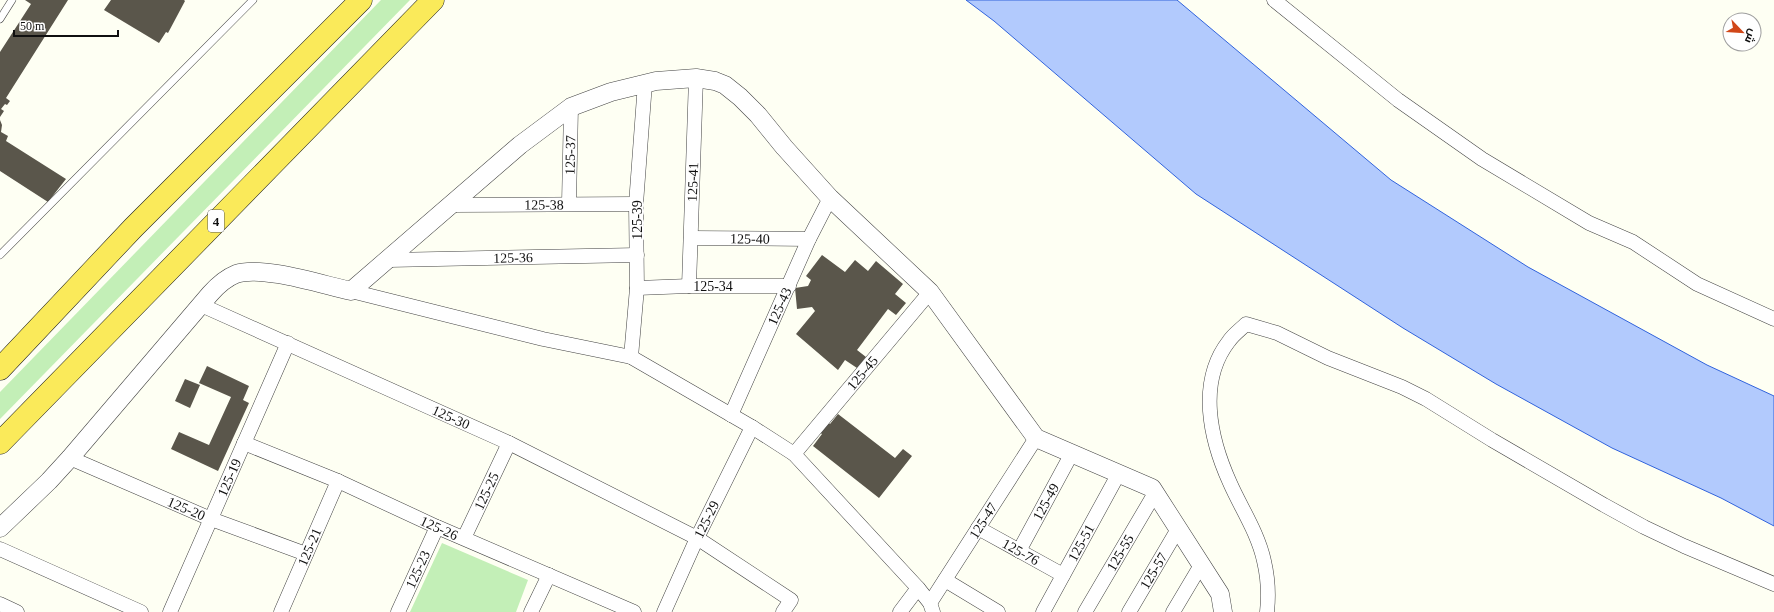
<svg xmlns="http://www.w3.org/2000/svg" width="1774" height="612" font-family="'Times New Roman',Cairo,serif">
	<rect width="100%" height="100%" fill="#fefff3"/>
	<!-- green -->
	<g fill="#c3efb7">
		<path d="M 381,0 L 410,0 L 0,419 L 0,392 Z"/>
		<path d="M 442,543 L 528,580 L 516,612 L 410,612 Z"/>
	</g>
	<!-- water -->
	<path fill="#b2cafd" stroke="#3163dc" d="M 966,0 L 1177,0 L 1391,180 L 1528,267 L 1707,365 L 1774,396 L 1774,526 L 1721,498 L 1612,448 L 1496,384 L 1403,328 L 1196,194 L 994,21 Z"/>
	<!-- building -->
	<g fill="#5a564b">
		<path d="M 25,0 L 68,0 L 6,98 L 10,101 L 7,105 L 5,104 L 1,109 L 4,111 L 0,117 L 0,52 L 31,4 Z"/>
		<path d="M 111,0 L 184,0 L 185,1 L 168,33 L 166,32 L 159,43 L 104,10 Z"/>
		<path d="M 0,120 L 2,125 L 1,132 L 8,136 L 6,141 L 66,179 L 48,202 L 0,171 Z"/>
		<path d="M 822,255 L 845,272 L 855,260 L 868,271 L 876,261 L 903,284 L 895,294 L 906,303 L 896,315 L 888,309 L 857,350 L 866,357 L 857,368 L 845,360 L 838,370 L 796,334 L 815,311 L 812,307 L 797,309 L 795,288 L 808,286 L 811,280 L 806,276 Z"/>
		<path d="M 207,366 L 249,386 L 243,400 L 249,403 L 218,471 L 171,449 L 179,432 L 209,445 L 231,397 L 199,383 Z"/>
		<path d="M 185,379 L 200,385 L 190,408 L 175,401 Z"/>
		<path d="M 838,414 L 895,458 L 903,449 L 912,456 L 879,498 L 813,446 L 822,434 L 819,432 L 827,422 L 830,424 Z"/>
	</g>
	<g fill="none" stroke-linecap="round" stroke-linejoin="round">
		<!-- service casing -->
		<g stroke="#434343" stroke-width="8">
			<g id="service">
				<path d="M 0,19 L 12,0"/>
				<path d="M 0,255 L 253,0"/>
			</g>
		</g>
		<!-- minor casing -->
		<g stroke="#434343" stroke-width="15">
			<g id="minor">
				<path d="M 1274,0 L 1398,100 L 1482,159 L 1589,223 L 1633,242 L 1697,284 L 1774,319"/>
				<path id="s1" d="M 569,203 L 571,107"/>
				<path id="s2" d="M 452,205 L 636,204"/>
				<path id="s3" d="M 691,238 L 809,239"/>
				<path id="s4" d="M 389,260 L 637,255"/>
				<path id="s5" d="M 689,286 L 696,78"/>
				<path id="s6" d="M 637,288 L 689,286 L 789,286"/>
				<path d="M 351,291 L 543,339 L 631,357 L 752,427 L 794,454 L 918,588 L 930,603 L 933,612"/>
				<path id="s7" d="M 201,305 L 509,443 L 697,538 L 791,600 L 783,612"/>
				<path d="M 631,357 L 637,288 L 636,204 L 645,83"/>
				<path id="s8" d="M 731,415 L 809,239 L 830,198"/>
				<path id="s9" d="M 244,443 L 338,481 L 437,527 L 634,612"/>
				<path id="s10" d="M 794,454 L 930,292"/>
				<path id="s11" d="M 70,458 L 211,519 L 306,554"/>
				<path id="s12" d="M 978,528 L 1063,575"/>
				<path id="s13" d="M 464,538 L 509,443"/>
				<path d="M 0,549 L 141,612"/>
				<path id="s14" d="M 1019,551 L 1072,453"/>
				<path d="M 945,580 L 998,612"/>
				<path id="s15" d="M 930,603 L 1036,438"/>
				<path d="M 0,604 L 17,612"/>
				<path id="s16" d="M 170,612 L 288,343"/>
				<path id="s17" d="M 281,612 L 338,481"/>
				<path id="s18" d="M 398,612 L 437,527"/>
				<path d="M 531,612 L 549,575"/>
				<path id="s19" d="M 664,612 L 697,538 L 752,427"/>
				<path d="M 900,612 L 918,588"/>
				<path id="s20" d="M 1043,612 L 1119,473"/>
				<path id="s21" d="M 1085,612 L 1155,493"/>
				<path id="s22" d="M 1129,612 L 1178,529"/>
				<path d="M 1173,612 L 1201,565"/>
				<path d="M 1267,612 C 1269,594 1268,578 1264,561 C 1258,533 1241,508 1230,483 C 1210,439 1197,382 1229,341 C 1233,335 1241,329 1246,324 L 1277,333 L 1328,358 L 1402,387 L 1426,399 L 1492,440 L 1604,505 L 1644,527 L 1684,546 L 1774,584"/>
			</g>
		</g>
		<!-- tertiary casing -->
		<g stroke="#434343" stroke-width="19">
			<path id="tertiary" d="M 0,528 L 49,481 L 70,458 L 210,294 C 217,286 226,278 236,274 C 262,265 323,285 351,291 L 520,145 L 571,107 L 611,92 L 656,81 L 696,78 L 715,81 L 725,85 L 740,97 L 758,115 L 784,147 L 830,198 L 930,292 L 1036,438 L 1152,488 L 1220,594 L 1223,612"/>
		</g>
		<!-- trunk casing -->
		<g stroke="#212121" stroke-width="23">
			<g id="trunk">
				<path d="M 0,369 L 133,228 L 361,0"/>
				<path d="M 0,443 L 433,0"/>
			</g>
		</g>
		<!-- service -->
		<use href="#service" stroke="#fff" stroke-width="7"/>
		<!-- minor -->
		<use href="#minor" stroke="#fff" stroke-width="14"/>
		<!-- tertiary -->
		<use href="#tertiary" stroke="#fff" stroke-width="18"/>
		<!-- trunk -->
		<use href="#trunk" stroke="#faea5a" stroke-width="22"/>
	</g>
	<g text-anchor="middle" stroke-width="4" stroke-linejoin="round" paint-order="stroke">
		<!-- shield labels -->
		<rect fill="#fff" stroke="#585858" stroke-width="1" x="208" y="210" width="16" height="22" rx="3"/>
		<g font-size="13" font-weight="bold" fill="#101010">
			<text x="216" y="226">4</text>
		</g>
		<!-- street labels -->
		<g font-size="14" fill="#101010" stroke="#fff">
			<text dy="5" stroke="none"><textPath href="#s1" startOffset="48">125-37</textPath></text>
			<text dy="5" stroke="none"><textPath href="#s5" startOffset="104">125-41</textPath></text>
			<text dy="5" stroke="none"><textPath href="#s2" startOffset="92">125-38</textPath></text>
			<text transform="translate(637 220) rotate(-90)" y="5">125-39</text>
			<text dy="5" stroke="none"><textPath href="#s3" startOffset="59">125-40</textPath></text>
			<text dy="5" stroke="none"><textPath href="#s4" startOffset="124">125-36</textPath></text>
			<text dy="5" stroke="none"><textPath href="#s6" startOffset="76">125-34</textPath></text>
			<text dy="5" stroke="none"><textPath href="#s8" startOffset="119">125-43</textPath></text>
			<text dy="5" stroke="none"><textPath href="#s10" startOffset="106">125-45</textPath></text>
			<text dy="5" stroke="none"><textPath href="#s7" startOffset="274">125-30</textPath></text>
			<text dy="5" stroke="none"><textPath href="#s16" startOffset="147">125-19</textPath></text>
			<text dy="5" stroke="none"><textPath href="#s13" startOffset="52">125-25</textPath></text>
			<text dy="5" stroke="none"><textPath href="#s14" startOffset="56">125-49</textPath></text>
			<text dy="5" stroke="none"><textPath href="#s11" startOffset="127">125-20</textPath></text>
			<text dy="5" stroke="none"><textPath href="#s19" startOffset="102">125-29</textPath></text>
			<text dy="5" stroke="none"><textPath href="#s15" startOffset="98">125-47</textPath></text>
			<text dy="5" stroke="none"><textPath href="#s9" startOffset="213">125-26</textPath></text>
			<text dy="5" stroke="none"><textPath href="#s20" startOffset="79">125-51</textPath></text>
			<text dy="5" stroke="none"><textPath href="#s17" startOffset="71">125-21</textPath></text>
			<text dy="5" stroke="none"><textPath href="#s12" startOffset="49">125-76</textPath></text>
			<text dy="5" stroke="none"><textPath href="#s21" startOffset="69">125-55</textPath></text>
			<text dy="5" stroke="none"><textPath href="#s18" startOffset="47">125-23</textPath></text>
			<text dy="5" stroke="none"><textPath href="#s22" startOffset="48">125-57</textPath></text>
		</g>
	</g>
	<!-- north arrow -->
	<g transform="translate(1742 32) rotate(115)"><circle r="19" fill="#ffffff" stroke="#9f9f9f"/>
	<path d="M0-3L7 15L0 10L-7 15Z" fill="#d14718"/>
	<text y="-6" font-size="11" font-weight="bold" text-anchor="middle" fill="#101010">ش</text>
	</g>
	<!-- scale -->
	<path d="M14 30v6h104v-6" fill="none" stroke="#101010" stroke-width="2"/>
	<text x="20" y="30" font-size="12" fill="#101010" stroke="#ffffff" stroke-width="3" paint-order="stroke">50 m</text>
</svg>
